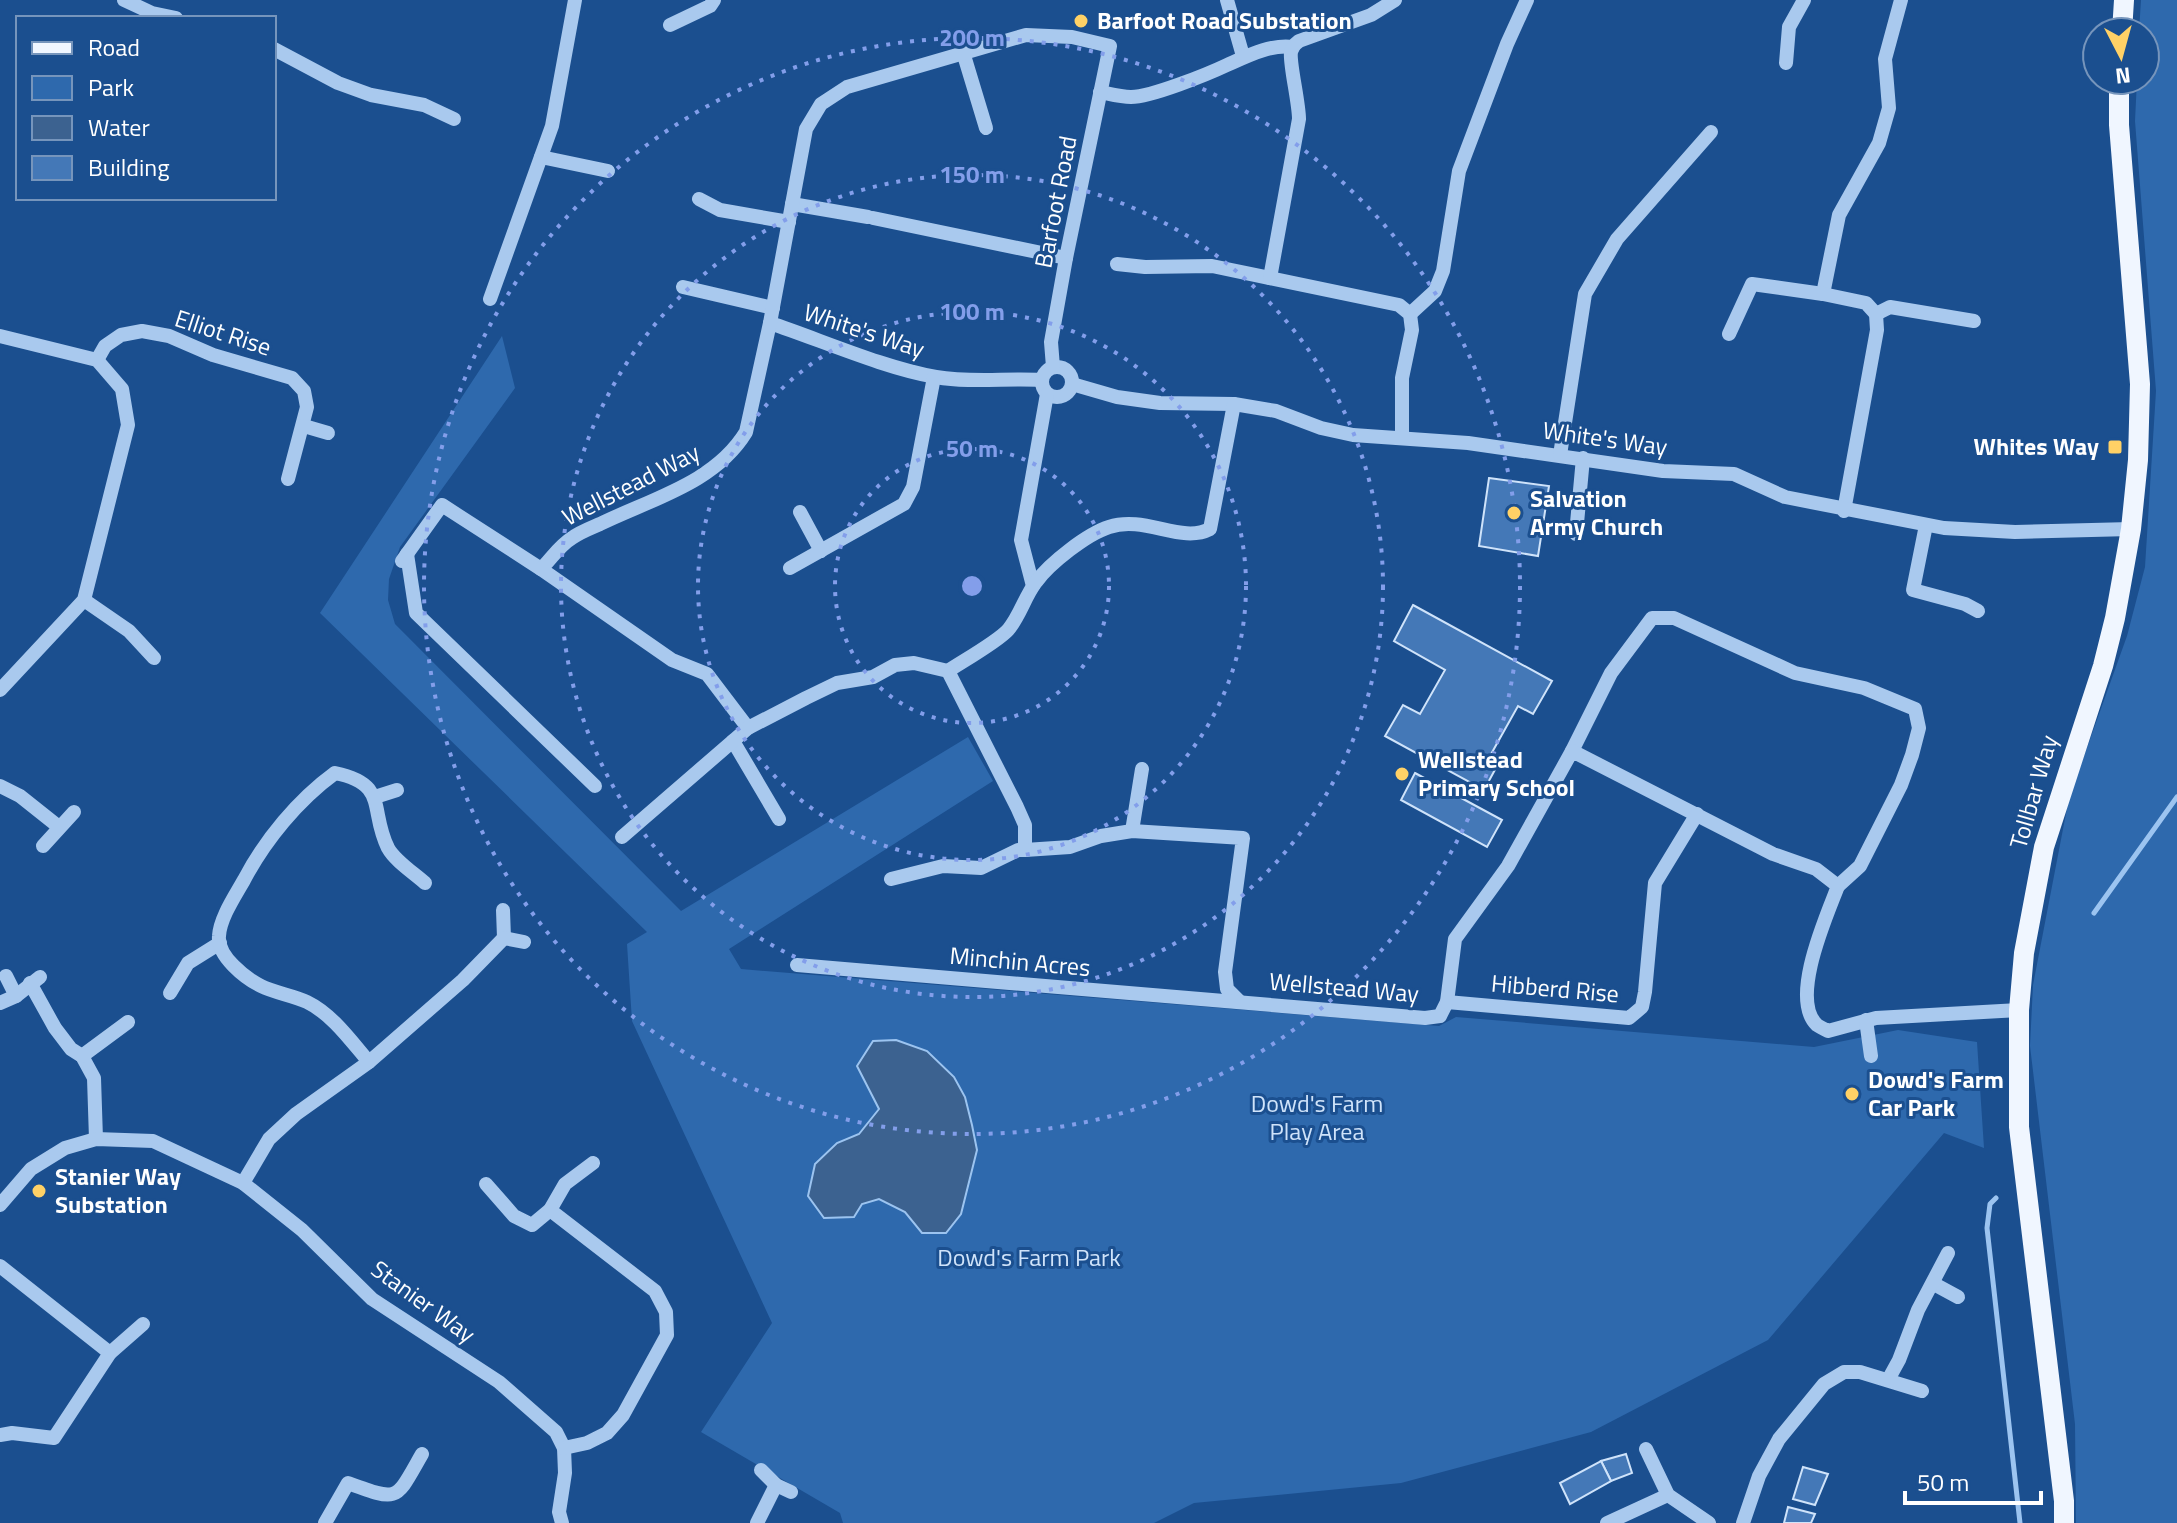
<svg xmlns="http://www.w3.org/2000/svg" width="2177" height="1523" font-family="'Titillium Web',sans-serif">
	<rect width="100%" height="100%" fill="#1b4f8f"/>
	<!-- green -->
	<g fill="#2e69ad">
		<path d="M 2141,0 L 2177,0 L 2177,1523 L 2076,1523 L 2075,1424 L 2030,1046 L 2033,985 L 2069,798 L 2127,636 L 2145,567 L 2156,391 L 2135,121 L 2137,80 L 2145,80 L 2145,32 L 2139,32 Z"/>
		<path d="M 502,336 L 515,388 L 400,547 L 389,579 L 388,600 L 395,624 L 681,911 L 968,737 L 993,781 L 729,949 L 741,969 L 1439,1026 L 1456,1017 L 1814,1047 L 1898,1030 L 1977,1042 L 1984,1148 L 1944,1133 L 1768,1340 L 1591,1432 L 1401,1483 L 1194,1503 L 1154,1523 L 843,1523 L 840,1513 L 701,1432 L 772,1323 L 632,1021 L 627,944 L 647,932 L 320,613 Z"/>
	</g>
	<!-- water -->
	<path fill="#3c6290" stroke="#9cc4f0" stroke-width="2" d="M 896,1040 L 927,1051 L 954,1077 L 965,1097 L 972,1125 L 977,1150 L 961,1214 L 946,1233 L 922,1233 L 905,1212 L 879,1199 L 862,1204 L 854,1217 L 824,1218 L 808,1196 L 815,1164 L 837,1143 L 859,1134 L 879,1109 L 857,1066 L 873,1041 Z"/>
	<g fill="none" stroke-linecap="round" stroke-linejoin="round">
		<!-- stream -->
		<g stroke="#9cc4f0" stroke-width="5">
			<path d="M 2094,913 L 2177,797"/>
			<path d="M 1996,1198 L 1990,1204 L 1987,1228 L 2020,1523"/>
		</g>
	</g>
	<!-- building -->
	<g fill="#4478b7" stroke="#cfe3fa" stroke-width="2">
		<path d="M 1489,478 L 1549,486 L 1538,556 L 1479,546 Z"/>
		<path d="M 1413,605 L 1552,681 L 1533,714 L 1518,706 L 1490,756 L 1497,766 L 1484,790 L 1385,736 L 1403,705 L 1420,714 L 1445,670 L 1394,641 Z"/>
		<path d="M 1415,773 L 1502,820 L 1487,847 L 1401,800 Z"/>
		<path d="M 38,1184 L 46,1191 L 41,1198 L 33,1190 Z"/>
		<path d="M 1626,1454 L 1632,1473 L 1611,1481 L 1601,1461 Z"/>
		<path d="M 1601,1461 L 1611,1481 L 1570,1504 L 1560,1483 Z"/>
		<path d="M 1803,1467 L 1828,1474 L 1815,1505 L 1793,1499 Z"/>
		<path d="M 1788,1507 L 1815,1514 L 1811,1523 L 1784,1523 Z"/>
	</g>
	<g fill="none" stroke-linecap="round" stroke-linejoin="round">
		<!-- minor -->
		<g stroke="#a9c9ee" stroke-width="14">
			<path d="M 124,0 L 152,13 L 176,18"/>
			<path d="M 1227,0 L 1243,56"/>
			<path d="M 670,25 L 710,6 L 714,0"/>
			<path d="M 274,49 L 338,83 L 371,95 L 424,105 L 454,119"/>
			<path d="M 963,52 L 986,128"/>
			<path d="M 1786,63 L 1789,27 L 1804,0"/>
			<path d="M 1100,92 C 1110,94 1121,97 1131,97 C 1151,97 1208,74 1227,65 C 1247,56 1270,44 1293,47"/>
			<path d="M 541,157 L 608,171"/>
			<path d="M 699,199 L 720,210 L 789,222"/>
			<path d="M 792,204 L 868,217"/>
			<path d="M 873,218 L 1066,258"/>
			<path d="M 1117,264 L 1145,267 L 1212,266 L 1399,305 L 1410,314 L 1412,330 L 1402,378 L 1402,438"/>
			<path d="M 1270,278 L 1299,119 C 1299,102 1289,62 1291,52 C 1293,46 1294,45 1299,41 L 1371,15 L 1395,0"/>
			<path d="M 683,287 L 773,308"/>
			<path d="M 1823,294 L 1839,215 L 1879,143 L 1889,108 L 1885,59 L 1901,0"/>
			<path d="M 490,299 L 552,126 L 575,0"/>
			<path d="M 1410,314 L 1435,291 L 1443,271 L 1459,171 L 1507,44 L 1527,0"/>
			<path d="M 1876,314 L 1890,307 L 1974,321"/>
			<path d="M 770,323 C 821,340 884,368 936,377 C 971,383 1006,378 1041,380"/>
			<path d="M 1729,334 L 1752,284 L 1823,294 L 1866,303 L 1876,314 L 1877,330 L 1844,511"/>
			<path d="M 0,336 L 97,360 L 122,389 L 128,425 L 84,600 L 0,690"/>
			<path d="M 97,360 L 105,346 L 121,335 L 142,331 L 169,336 L 213,355 L 292,378 L 304,391 L 307,407 L 288,479"/>
			<circle cx="1057" cy="382" r="15"/>
			<path d="M 1072,384 L 1117,397 L 1160,403 L 1234,404 L 1276,411 L 1321,428 L 1353,435 L 1468,443 L 1663,471 L 1734,474 L 1785,497 L 1944,528 L 2015,532 L 2131,529"/>
			<path d="M 304,426 L 328,433"/>
			<path d="M 1560,455 L 1585,294 L 1617,239 L 1711,132"/>
			<path d="M 800,512 L 821,551"/>
			<path d="M 1926,525 L 1913,590 L 1965,604 L 1978,611"/>
			<path d="M 1576,534 L 1583,458"/>
			<path d="M 407,554 L 416,613 L 595,786"/>
			<path d="M 402,561 L 442,505 L 541,569"/>
			<path d="M 790,568 L 904,504 L 913,487 L 934,377"/>
			<path d="M 1033,586 L 1021,540 L 1047,394"/>
			<path d="M 84,600 L 129,631 L 154,658"/>
			<path d="M 948,671 C 963,661 997,642 1008,630 C 1020,616 1025,596 1036,582 C 1050,563 1087,534 1109,527 C 1145,515 1181,544 1210,529 L 1234,404"/>
			<path d="M 748,728 L 707,674 L 672,660 L 541,569 C 551,559 560,545 572,538 C 580,532 591,528 600,524 C 651,499 715,483 746,432 L 770,323 L 806,129 L 821,104 L 847,87 L 1026,35 L 1072,37 L 1110,46 L 1066,258 L 1051,342 L 1053,367"/>
			<path d="M 733,741 L 779,819"/>
			<path d="M 1572,751 L 1611,673 L 1652,618 L 1674,618 L 1795,673 L 1864,688 L 1915,709 L 1919,728 L 1912,755 L 1901,785 L 1860,866 L 1838,886"/>
			<path d="M 0,786 L 20,796 L 59,827"/>
			<path d="M 375,797 L 397,790"/>
			<path d="M 1132,831 L 1142,769"/>
			<path d="M 622,837 L 748,728 L 806,698 L 837,683 L 873,677 L 895,665 L 914,663 L 948,671 L 1017,807 L 1025,825 L 1025,850 L 1070,847 L 1101,836 L 1132,831 L 1243,838 L 1225,972 L 1227,989 L 1239,1001"/>
			<path d="M 43,846 L 74,812"/>
			<path d="M 891,879 L 943,866 L 981,868 L 1018,850 L 1025,850"/>
			<path d="M 503,910 L 504,938"/>
			<path d="M 797,965 L 1425,1018 L 1440,1016 L 1447,1002 L 1455,939 L 1508,866 L 1572,751 L 1773,854 L 1816,869 L 1838,886 C 1827,915 1789,999 1817,1025 C 1820,1027 1824,1029 1828,1031 L 1876,1018 L 2019,1010"/>
			<path d="M 6,976 L 16,996"/>
			<path d="M 30,983 L 55,1028 L 71,1049 L 82,1056 L 94,1078 L 96,1139"/>
			<path d="M 170,993 L 188,963 L 220,943"/>
			<path d="M 1447,1002 L 1629,1018 L 1642,1007 L 1645,992 L 1655,883 L 1697,814"/>
			<path d="M 0,1003 L 16,996 L 40,977"/>
			<path d="M 1866,1020 L 1871,1056"/>
			<path d="M 82,1056 L 128,1022"/>
			<path d="M 369,1062 C 351,1041 332,1014 307,1002 C 292,995 275,993 261,986 C 245,978 217,956 219,936 C 220,918 235,896 244,880 C 265,840 298,800 335,773 C 389,784 369,810 388,848 C 395,861 414,873 425,883"/>
			<path d="M 243,1183 L 269,1139 L 296,1114 L 369,1062 L 463,980 L 504,938 L 524,942"/>
			<path d="M 486,1184 L 514,1216 L 532,1225 L 550,1210 L 565,1184 L 593,1163"/>
			<path d="M 0,1205 L 31,1169 L 65,1148 L 96,1139 L 153,1141 L 243,1183 L 302,1230 L 372,1299 L 499,1382 L 556,1432 L 564,1448 L 565,1473 L 559,1512 L 562,1523"/>
			<path d="M 550,1210 L 655,1291 L 666,1312 L 667,1335 L 623,1415 L 607,1433 L 587,1443 L 564,1448"/>
			<path d="M 0,1266 L 110,1353"/>
			<path d="M 1934,1284 L 1958,1297"/>
			<path d="M 1888,1380 L 1899,1360 L 1918,1310 L 1948,1253"/>
			<path d="M 0,1435 L 12,1433 L 54,1438 L 110,1353 L 143,1324"/>
			<path d="M 1646,1449 L 1668,1495 L 1709,1523"/>
			<path d="M 761,1470 L 776,1485 L 791,1492"/>
			<path d="M 325,1523 L 348,1483 C 400,1502 395,1501 422,1454"/>
			<path d="M 757,1523 L 776,1485"/>
			<path d="M 1607,1523 L 1668,1495"/>
			<path d="M 1743,1523 L 1759,1476 L 1779,1439 L 1824,1384 L 1844,1372 L 1860,1372 L 1922,1391"/>
		</g>
		<!-- major -->
		<g stroke="#f0f6ff" stroke-width="20">
			<path d="M 2122,32 L 2124,0"/>
			<path d="M 2064,1523 L 2064,1501 L 2019,1127 L 2019,1010 L 2024,953 L 2044,847 L 2103,666 L 2115,618 L 2131,529 L 2138,460 L 2140,384 L 2119,125 L 2119,80"/>
		</g>
	</g>
	<!-- distance rings -->
	<g fill="none" stroke="#839eea" stroke-width="4" stroke-dasharray="4 8">
		<circle cx="972" cy="586" r="137"/>
		<circle cx="972" cy="586" r="274"/>
		<circle cx="972" cy="586" r="411"/>
		<circle cx="972" cy="586" r="548"/>
	</g>
	<!-- markers -->
	<g fill="#ffd166" stroke="#1b4f8f" stroke-width="3">
		<circle cx="1081" cy="21" r="8"/>
		<rect x="2107" y="439" width="16" height="16" rx="4"/>
		<circle cx="1514" cy="513" r="8"/>
		<circle cx="1402" cy="774" r="8"/>
		<circle cx="1852" cy="1094" r="8"/>
		<circle cx="39" cy="1191" r="8"/>
	</g>
	<g text-anchor="middle" stroke-width="6" stroke-linejoin="round" paint-order="stroke">
		<!-- poi labels -->
		<g font-size="24" font-weight="bold" fill="#fff" stroke="#1b4f8f" text-anchor="start">
			<text x="1097" y="29">Barfoot Road Substation</text>
			<text x="2099" y="455" text-anchor="end">Whites Way</text>
			<text x="1530" y="507">Salvation<tspan x="1530" dy="28">Army Church</tspan></text>
			<text x="1418" y="768">Wellstead<tspan x="1418" dy="28">Primary School</tspan></text>
			<text x="1868" y="1088">Dowd's Farm<tspan x="1868" dy="28">Car Park</tspan></text>
			<text x="55" y="1185">Stanier Way<tspan x="55" dy="28">Substation</tspan></text>
		</g>
		<!-- street labels -->
		<g font-size="24" fill="#fff" stroke="#1b4f8f">
			<text transform="translate(1056 202) rotate(-79)" y="8">Barfoot Road</text>
			<text transform="translate(864 331) rotate(18)" y="8">White's Way</text>
			<text transform="translate(223 333) rotate(18)" y="8">Elliot Rise</text>
			<text transform="translate(1605 439) rotate(8)" y="8">White's Way</text>
			<text transform="translate(631 485) rotate(-27)" y="8">Wellstead Way</text>
			<text transform="translate(2034 792) rotate(-74)" y="8">Tollbar Way</text>
			<text transform="translate(1020 962) rotate(5)" y="8">Minchin Acres</text>
			<text transform="translate(1344 988) rotate(5)" y="8">Wellstead Way</text>
			<text transform="translate(1555 989) rotate(5)" y="8">Hibberd Rise</text>
			<text transform="translate(423 1302) rotate(36)" y="8">Stanier Way</text>
		</g>
		<!-- park labels -->
		<g font-size="24" fill="#cfe3fa" stroke="#1b4f8f">
			<text x="1317" y="1112">Dowd's Farm<tspan x="1317" dy="28">Play Area</tspan></text>
			<text x="1029" y="1266">Dowd's Farm Park</text>
		</g>
	</g>
	<circle cx="972" cy="586" r="12" fill="#839eea" stroke="#1b4f8f" stroke-width="4"/>
	<g font-size="24" text-anchor="middle" font-weight="bold" fill="#839eea" stroke="#1b4f8f" stroke-width="6" stroke-linejoin="round" paint-order="stroke">
		<text x="972" y="46">200 m</text>
		<text x="972" y="183">150 m</text>
		<text x="972" y="320">100 m</text>
		<text x="972" y="457">50 m</text>
	</g>
	<!-- legend -->
	<rect x="16" y="16" width="260" height="184" fill="#1b4f8f" stroke="#7695bc" stroke-width="2"/>
	<rect x="32" y="42" width="40" height="12" fill="#f0f6ff" stroke="#7695bc" stroke-width="2"/>
	<text x="88" y="56" font-size="24" fill="#ffffff">Road</text>
	<rect x="32" y="76" width="40" height="24" fill="#2e69ad" stroke="#7695bc" stroke-width="2"/>
	<text x="88" y="96" font-size="24" fill="#ffffff">Park</text>
	<rect x="32" y="116" width="40" height="24" fill="#3c6290" stroke="#7695bc" stroke-width="2"/>
	<text x="88" y="136" font-size="24" fill="#ffffff">Water</text>
	<rect x="32" y="156" width="40" height="24" fill="#4478b7" stroke="#7695bc" stroke-width="2"/>
	<text x="88" y="176" font-size="24" fill="#ffffff">Building</text>
	<!-- north arrow -->
	<g transform="translate(2121 56) rotate(174)"><circle r="38" fill="#1b4f8f" stroke="#7695bc" stroke-width="2"/>
	<path d="M0-6L14 30L0 20L-14 30Z" fill="#ffd166"/>
	<text y="-12" font-size="22" font-weight="bold" text-anchor="middle" fill="#ffffff">N</text>
	</g>
	<!-- scale -->
	<path d="M1905 1491v12h136v-12" fill="none" stroke="#ffffff" stroke-width="4"/>
	<text x="1917" y="1491" font-size="24" fill="#ffffff" stroke="#1b4f8f" stroke-width="6" paint-order="stroke">50 m</text>
</svg>
